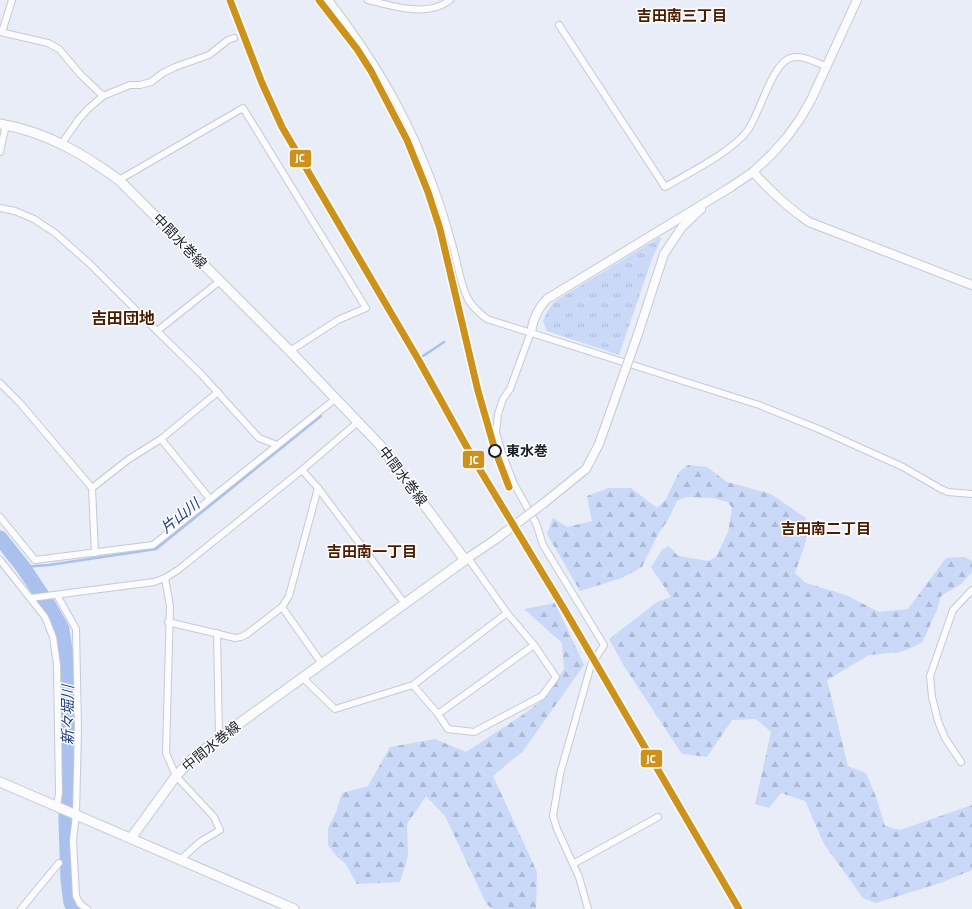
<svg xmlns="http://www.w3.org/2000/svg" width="972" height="909" font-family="'Titillium Web','Noto Sans JP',sans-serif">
	<defs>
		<pattern id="forest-firs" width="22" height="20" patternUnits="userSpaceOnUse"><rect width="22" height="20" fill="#cad9f8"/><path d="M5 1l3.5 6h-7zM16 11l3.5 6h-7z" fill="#adbad5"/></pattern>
		<pattern id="park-tufts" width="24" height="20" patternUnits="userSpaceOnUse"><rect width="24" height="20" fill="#cad9f8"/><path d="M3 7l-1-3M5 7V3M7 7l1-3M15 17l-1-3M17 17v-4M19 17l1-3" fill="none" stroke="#adbad5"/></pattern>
	</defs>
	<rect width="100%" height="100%" fill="#e8edf8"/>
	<!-- forest -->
	<g fill="url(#forest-firs)">
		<path d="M 688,465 L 707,467 L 727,482 L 771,494 L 806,518 L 806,541 L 795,573 L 806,583 L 846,595 L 879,612 L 908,609 L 946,558 L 964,557 L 972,561 L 972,572 L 961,584 L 941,596 L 937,610 L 922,643 L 901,652 L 869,655 L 827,680 L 848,766 L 866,773 L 876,797 L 885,826 L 900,830 L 972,805 L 972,870 L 940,883 L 876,903 L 863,898 L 824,844 L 805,801 L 781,793 L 769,808 L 755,804 L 771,732 L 756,719 L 732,720 L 707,757 L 682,754 L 624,666 L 609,639 L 657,602 L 671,597 L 651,567 L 662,550 L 669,546 L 678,556 L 708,561 L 716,557 L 728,532 L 732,508 L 728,502 L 712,498 L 686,497 L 677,501 L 668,520 L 658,534 L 642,567 L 622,578 L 580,591 L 547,534 L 553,518 L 567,527 L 592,521 L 587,496 L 608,488 L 631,488 L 657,508 L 666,499 L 679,472 Z"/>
		<path d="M 555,603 L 584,665 L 523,751 L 493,776 L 537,872 L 536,909 L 492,909 L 486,903 L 445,816 L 426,796 L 407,824 L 408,856 L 400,882 L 357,884 L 345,863 L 337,857 L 328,845 L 328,828 L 336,812 L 342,793 L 368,786 L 390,747 L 435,739 L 466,752 L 524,714 L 545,698 L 564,669 L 562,643 L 524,609 Z"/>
	</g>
	<!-- park -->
	<path fill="url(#park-tufts)" d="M 660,237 L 661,239 L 652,259 L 619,355 L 547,331 L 543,321 L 547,312 L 554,302 Z"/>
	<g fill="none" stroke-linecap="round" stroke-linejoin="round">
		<!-- stream -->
		<g stroke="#aac1ee" stroke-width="2.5">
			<path d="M 423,356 L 444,342"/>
			<path d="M 23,567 L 49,565 L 156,549 L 321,416"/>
		</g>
		<!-- river -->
		<path stroke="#aac1ee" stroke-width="15" d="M 0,538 L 23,567 L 49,606 L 62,629 L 67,663 L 66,823 L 68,880 L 71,903 L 76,909"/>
		<!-- minor casing -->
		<g stroke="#c4cad5" stroke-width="8">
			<g id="minor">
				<path d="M 329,0 C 367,49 401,103 424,161 C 436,189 445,217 453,247 C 458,264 460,284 468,299 C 473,308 479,313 487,319 L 759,405 L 821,430 L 903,467 L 941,489 L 948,492 L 972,494"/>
				<path d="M 368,0 C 392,6 428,18 450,0"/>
				<path d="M 559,25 L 665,187 C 689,173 733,151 748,130 C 760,112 771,68 788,59 C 800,53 814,62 826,66"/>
				<path d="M 0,32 L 48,43 L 59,49 L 80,74 L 103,96"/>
				<path d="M 2,32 L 12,0"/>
				<path d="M 62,143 L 79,119 L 88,109 L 103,96 L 130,85 L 140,85 L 151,82 L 163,73 L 175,67 L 209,55 L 228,40 L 234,38"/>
				<path d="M 0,152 L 6,125"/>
				<path d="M 119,180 L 243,108 L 366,308 L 338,320 L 290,351"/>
				<path d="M 0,208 L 15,211 L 34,219 L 55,233 L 90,264 L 157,331 L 201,374 L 259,438 L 277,445"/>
				<path d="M 157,331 L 220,281"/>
				<path d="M 531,332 L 510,389 L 503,399 L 498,414 L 496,432 L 502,453 L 514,484 L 536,523 L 543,545 L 604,645 L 591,665 L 560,774 L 553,816 L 557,829 L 579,877 L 588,909"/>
				<path d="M 0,383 L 20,403 L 92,488 L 95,553"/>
				<path d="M 161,439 L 210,499"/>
				<path d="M 302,470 L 318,488 L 405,604"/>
				<path d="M 92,488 L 129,459 L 161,439 L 218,392"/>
				<path d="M 0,517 L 35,560 L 153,545 L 335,399"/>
				<path d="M 0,560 L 45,617 L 53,637 L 57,665 L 59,793 L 57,806"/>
				<path d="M 165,578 L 170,606 L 166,753 L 176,776 L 214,817 L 220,830 L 200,842 L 180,860"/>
				<path d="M 57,595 L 76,629 L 78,728 L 76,815 L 73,840 L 76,896 L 80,904 L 87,909"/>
				<path d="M 31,598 L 154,582 L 165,578 L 178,570 L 302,470 L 358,422"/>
				<path d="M 282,607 L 322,664"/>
				<path d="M 168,622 L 235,638 L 241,637 L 247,634 L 282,607 L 289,596 L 318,488"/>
				<path d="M 217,633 L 219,738"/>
				<path d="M 303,678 L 335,709 L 413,685 L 507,613"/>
				<path d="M 413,685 L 438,714 L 448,729 L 474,732 L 542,696 L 556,677 L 534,645 L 507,613 L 468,558"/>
				<path d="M 438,714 L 534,645"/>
				<path d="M 961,762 L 945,738 L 938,721 L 932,697 L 930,676 L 953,610 L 972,590"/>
				<path d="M 573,864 L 658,817"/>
				<path d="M 21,909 L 59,863"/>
			</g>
		</g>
		<!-- tertiary casing -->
		<g stroke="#c4cad5" stroke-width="10">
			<g id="tertiary">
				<path d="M 753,172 C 771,192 787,207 809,222 L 972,285"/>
				<path d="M 531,332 C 533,319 538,308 547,299 L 731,187 L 753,172 L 772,154 L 787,137 L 800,119 L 811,100 L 857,0"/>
				<path d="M 638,334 L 664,254 L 682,227 L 701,209"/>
				<path d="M 544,503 L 586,469 L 599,444"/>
				<path d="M 465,560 L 496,539"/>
			</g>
		</g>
		<!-- secondary casing -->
		<g stroke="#c4cad5" stroke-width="11">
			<g id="secondary">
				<path d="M 0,124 C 46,132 82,153 119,180 L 290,351 L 380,445 L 465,560 L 233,728 L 192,759 L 176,776 L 131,838"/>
				<path d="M 0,782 L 294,909"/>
			</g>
		</g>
		<!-- minor -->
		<use href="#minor" stroke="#fcfcfe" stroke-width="6"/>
		<!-- tertiary -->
		<use href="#tertiary" stroke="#fcfcfe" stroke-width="8"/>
		<!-- secondary -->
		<use href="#secondary" stroke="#fcfcfe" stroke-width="9"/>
		<!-- tertiary-bridge casing -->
		<g stroke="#c4cad5" stroke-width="10" stroke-linecap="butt">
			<g id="tertiary-bridge">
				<path d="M 599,444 L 638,334"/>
				<path d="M 496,539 L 544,503"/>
			</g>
		</g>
		<!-- tertiary-bridge -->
		<use href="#tertiary-bridge" stroke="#fcfcfe" stroke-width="8"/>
		<!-- rail-1 casing -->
		<g stroke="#fff" stroke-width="10">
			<g id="rail-1">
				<path d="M 230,0 L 262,83 L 282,127 L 418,359 L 474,460 L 566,612 L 739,909"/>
				<path d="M 319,0 L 357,49 L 371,71 L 407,140 L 428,192 L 440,229 L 478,391 L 495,450 L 509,487"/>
			</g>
		</g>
		<!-- rail-1 -->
		<use href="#rail-1" stroke="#cd921b" stroke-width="7"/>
	</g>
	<!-- markers -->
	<circle fill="#fff" stroke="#181e29" stroke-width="2" cx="495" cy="451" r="6"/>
	<g text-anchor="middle" stroke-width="3" stroke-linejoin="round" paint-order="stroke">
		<!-- street labels -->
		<g font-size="14" fill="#181e29" stroke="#fff">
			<text transform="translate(180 241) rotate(46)" y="5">中間水巻線</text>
			<text transform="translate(403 476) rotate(53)" y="5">中間水巻線</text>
			<text transform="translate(211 746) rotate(-39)" y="5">中間水巻線</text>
		</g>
		<!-- stop labels -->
		<g font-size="14" font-weight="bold" fill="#181e29" stroke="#fff" text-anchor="start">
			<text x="506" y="456">東水巻</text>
		</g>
		<!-- neighbourhood labels -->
		<g font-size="15" font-weight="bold" fill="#4b1c00" stroke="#fff">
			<text x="682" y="21">吉田南三丁目</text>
			<text x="826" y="534">吉田南二丁目</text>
			<text x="372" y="557">吉田南一丁目</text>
		</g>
		<!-- water labels -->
		<g font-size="15" font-style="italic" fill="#1e3c82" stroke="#fff">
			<text transform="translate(180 516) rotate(-39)" y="5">片山川</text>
			<text transform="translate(68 715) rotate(-90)" y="5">新々堀川</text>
		</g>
		<!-- quarter labels -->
		<g font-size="16" font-weight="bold" fill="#4b1c00" stroke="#fff">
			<text x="123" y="324">吉田団地</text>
		</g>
	</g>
	<g stroke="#fff" stroke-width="1.5">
		<rect x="289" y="149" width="23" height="19" rx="4" fill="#cd921b"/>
		<rect x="462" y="450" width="23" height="19" rx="4" fill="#cd921b"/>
		<rect x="640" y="749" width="23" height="19" rx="4" fill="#cd921b"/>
	</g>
	<g font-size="11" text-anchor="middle" font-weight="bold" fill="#fff">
		<text x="300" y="162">JC</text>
		<text x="474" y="464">JC</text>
		<text x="651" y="763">JC</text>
	</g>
</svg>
